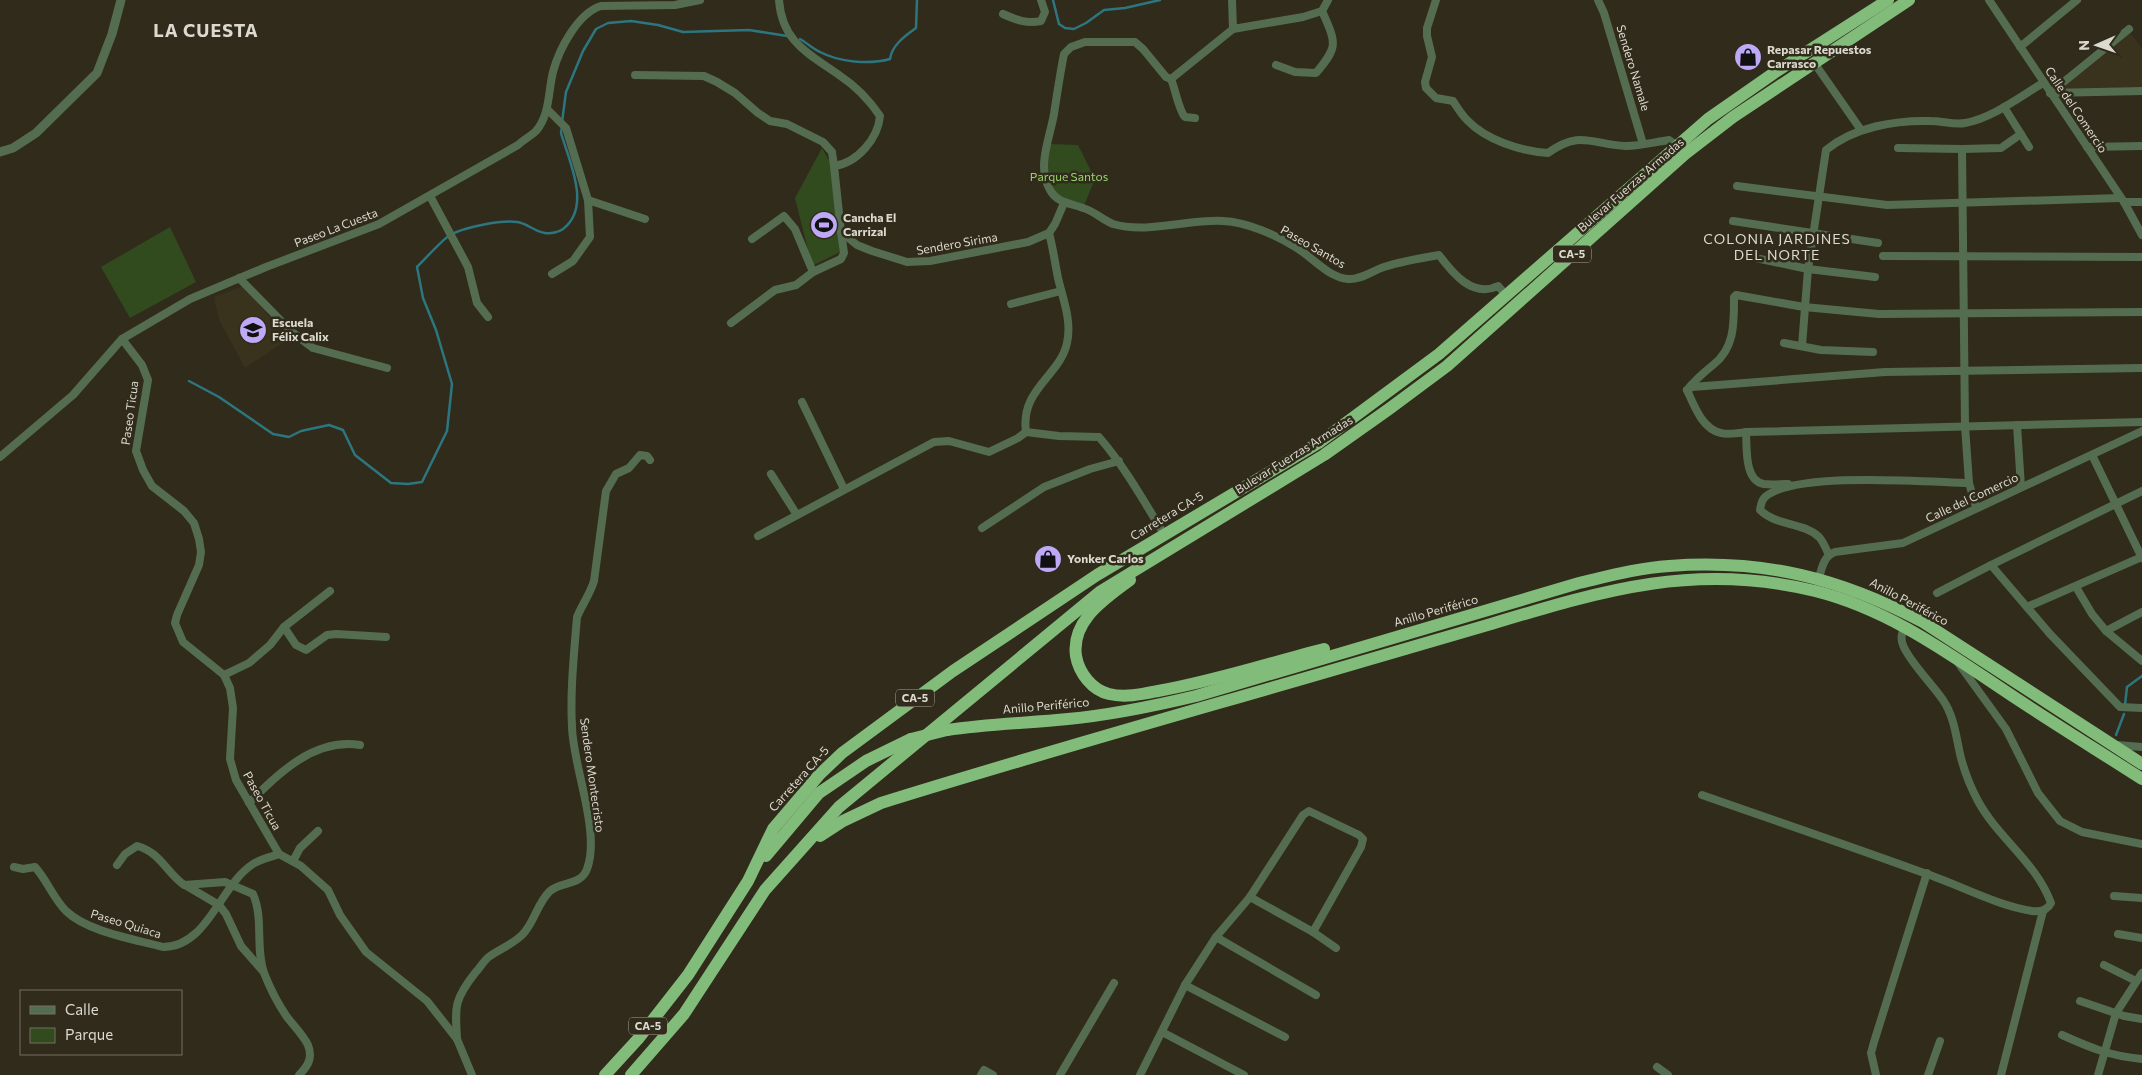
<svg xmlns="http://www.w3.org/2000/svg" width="2142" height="1075" font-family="Commissioner,sans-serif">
	<rect width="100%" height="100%" fill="#302b1b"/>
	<!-- built -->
	<g fill="#39321c">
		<path d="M 2130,32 L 2142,49 L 2142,87 L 2060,90 Z"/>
		<path d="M 243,286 L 289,339 L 245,368 L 219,320 L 214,297 Z"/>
	</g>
	<!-- green -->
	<g fill="#314b1e">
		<path d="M 1048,144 L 1078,145 L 1095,179 L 1083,208 L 1056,198 L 1044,172 Z"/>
		<path d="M 822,148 L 832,166 L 844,250 L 812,266 L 795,198 Z"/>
		<path d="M 170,227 L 196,282 L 130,318 L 101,267 Z"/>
	</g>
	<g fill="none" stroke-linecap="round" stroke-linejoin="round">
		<!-- stream -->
		<g stroke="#2d767f" stroke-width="2.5">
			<path d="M 1053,0 L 1059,24 L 1065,28 L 1074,29 L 1086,23 L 1104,10 L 1125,8 L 1160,0"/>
			<path d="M 800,39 C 807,43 813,49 820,52 C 839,62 869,65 890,59 C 892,45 905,36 916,28 L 917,0"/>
			<path d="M 562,122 L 566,92 L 583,51 L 596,29 L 608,23 L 631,21 L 658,25 L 683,32 L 749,30 L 787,36"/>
			<path d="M 189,381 L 219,397 L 273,434 L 289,437 L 301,431 L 329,425 L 343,430 L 355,455 L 391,483 L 408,484 L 422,482 L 447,431 L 452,384 L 436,330 L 423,298 L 417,267 C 425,259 442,240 450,235 C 465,227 500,220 517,222 C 527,223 535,232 545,233 C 551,234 559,232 563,229 C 592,207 569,161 561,133 L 562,127"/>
			<path d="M 2125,705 L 2127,687 L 2142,676"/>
			<path d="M 2116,735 L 2124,714"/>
		</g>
		<!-- minor -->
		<g stroke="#546d50" stroke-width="8">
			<path d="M 779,0 C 782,42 808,53 839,75 C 854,85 870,101 880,116 C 878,139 857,163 834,166 L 841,232 L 857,245 L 872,251 L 907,262 L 930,261 L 1028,242 L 1049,233 L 1055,224 L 1064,203"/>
			<path d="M 1232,0 L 1233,29"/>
			<path d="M 1328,0 L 1322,11 L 1303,17 L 1233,29 L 1171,79 L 1166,77 L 1143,49 L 1135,42 L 1085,42 L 1071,47 L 1064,54 C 1060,74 1057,94 1054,114 C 1050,137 1037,166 1049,188 C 1056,203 1070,203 1083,208 C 1094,211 1103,220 1113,224 C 1147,234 1189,219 1223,221 C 1247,222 1276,235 1297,248 C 1313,258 1328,277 1348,279 C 1361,280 1372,271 1384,267 C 1402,261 1421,258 1439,255 C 1453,274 1473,298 1498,286 L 1506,295"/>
			<path d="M 1436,0 L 1427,28 L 1427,36 L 1432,57 L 1425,82 L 1426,88 L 1436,98 L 1453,101 C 1457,107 1461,114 1467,120 C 1486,140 1520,151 1548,153 C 1581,129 1592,145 1626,146 C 1640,146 1655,142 1669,140 L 1677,146"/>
			<path d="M 1598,0 L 1604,13 L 1643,144"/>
			<path d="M 1989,0 L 2124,202 L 2142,235"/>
			<path d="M 1003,14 C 1016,20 1027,24 1041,21 L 1045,12 L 1041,0"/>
			<path d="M 2020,47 L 2077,0"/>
			<path d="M 1815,64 L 1861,130"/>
			<path d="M 1276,65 L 1295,72 L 1316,73 C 1339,46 1336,43 1322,11"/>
			<path d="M 635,75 L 704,76 L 717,82 L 735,93 L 758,113 L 770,121 L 787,124 L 823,142 L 832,152 L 834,166"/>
			<path d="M 1171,79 C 1175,88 1179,111 1185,117 L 1195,118"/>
			<path d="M 2050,93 L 2129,29"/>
			<path d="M 2050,93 L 2142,91"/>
			<path d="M 2004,107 L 2029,147"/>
			<path d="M 547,109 L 566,128 L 588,200 L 590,237 L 573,261 L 552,274"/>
			<path d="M 2087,147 L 2142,146"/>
			<path d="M 1898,148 L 1962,149 L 1965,426 L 1969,483 L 1976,507"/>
			<path d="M 1962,149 L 2001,148 L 2021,134"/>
			<path d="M 1737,186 L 1887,205 L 2120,198"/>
			<path d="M 430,196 L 468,267 L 477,303 L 488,317"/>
			<path d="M 588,200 L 645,219"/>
			<path d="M 2124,202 L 2142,202"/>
			<path d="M 1733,221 L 1878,243"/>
			<path d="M 752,239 L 784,216 L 795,229 L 813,272 L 841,259 L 844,253 L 841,232"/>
			<path d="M 1746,256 L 1808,269 L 1875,277"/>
			<path d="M 1883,256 L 2142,257"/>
			<path d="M 239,278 L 292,332 L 313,348 L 387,368"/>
			<path d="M 1011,304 L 1061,291"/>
			<path d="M 731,323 L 775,290 L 796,285 L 813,272"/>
			<path d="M 122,339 L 142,365 L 148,380 L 136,451 L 143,470 L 152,486 L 184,511 L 194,523 L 199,539 L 201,552 L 199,565 L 177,615 L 175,623 L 183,642 L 224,675 L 230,688 L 233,708 L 230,759 L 236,780 L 279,854 L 301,866 L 328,890 L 340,915 L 366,952 L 427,1001 L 457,1039 L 472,1075"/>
			<path d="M 1784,343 L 1821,350 L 1873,352"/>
			<path d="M 1802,346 L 1808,269 L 1826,150 C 1854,127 1895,120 1931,121 C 1942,121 1954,125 1965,123 C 1991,119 2021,96 2043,83"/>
			<path d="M 1687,390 C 1695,380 1703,373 1713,365 C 1735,348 1734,323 1734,297 L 1736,295 L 1804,307 L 1879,314 L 2142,312"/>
			<path d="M 1687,390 L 1692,387 L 1885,372 L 2142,368"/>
			<path d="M 1687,390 C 1694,405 1702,429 1721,433 C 1728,435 1739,433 1746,432 C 1747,447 1744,481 1764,484 C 1772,485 1780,484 1788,484"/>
			<path d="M 802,402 L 844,489"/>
			<path d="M 2017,425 L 2021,487"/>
			<path d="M 1026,432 C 1020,389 1060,376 1067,343 C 1072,321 1063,299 1058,278 C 1055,263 1053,248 1049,233"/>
			<path d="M 1026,432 L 1059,436 L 1099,437 C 1125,467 1143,500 1164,534"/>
			<path d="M 1746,432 L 2142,422"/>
			<path d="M 2092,455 L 2142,558"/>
			<path d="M 0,457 L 73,395 L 122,339 L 190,299 L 266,267 L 379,224 L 518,145 C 523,140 531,136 536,131 C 550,115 548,92 553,72 C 559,49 578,13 601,6 L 675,5 L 700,0"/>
			<path d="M 771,474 L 797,515"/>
			<path d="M 982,528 L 1044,487 L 1090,469 L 1119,461"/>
			<path d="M 758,536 L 934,442 L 949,441 L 989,452 L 1018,438 L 1026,432"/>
			<path d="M 1829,555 C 1826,549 1823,541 1819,537 C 1803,522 1776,526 1760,510 C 1761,505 1761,501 1765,497 C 1795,471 1927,482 1969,483"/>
			<path d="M 1991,565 L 2142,491"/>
			<path d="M 1819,578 C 1822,567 1824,556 1835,552 L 1903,543 L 2142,431"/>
			<path d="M 2076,587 L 2092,614 L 2106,631 L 2142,661"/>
			<path d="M 1937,593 L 1991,565 L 2050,634 L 2120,707 L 2142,708"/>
			<path d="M 2027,607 L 2142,557"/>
			<path d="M 284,627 L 296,645 L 306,650 L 327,635 L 336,634 L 386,637"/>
			<path d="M 2106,631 L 2142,612"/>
			<path d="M 1959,664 L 2006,729 L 2038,793 L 2060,821 L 2082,832 L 2142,844"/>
			<path d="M 224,675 L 249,663 L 270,645 L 284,627 L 330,591"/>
			<path d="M 2117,745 L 2142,747"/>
			<path d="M 1702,795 C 1776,821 1850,846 1924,873 C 1960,885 1995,905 2032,911 C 2040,912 2047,911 2051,903 C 2036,862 1998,838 1978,801 C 1971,788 1965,773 1961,758 C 1956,738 1955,718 1943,700 C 1933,685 1908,660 1903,645 C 1900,638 1902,633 1905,626"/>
			<path d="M 249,803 C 279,773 314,738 360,745"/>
			<path d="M 293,861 L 300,848 L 318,831"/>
			<path d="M 117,865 L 125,854 L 137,846 C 160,852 166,872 184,885 L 225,882 L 253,894 C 264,919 255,947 264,973 C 270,988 278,1004 287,1017 C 294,1026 303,1035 308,1045 C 313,1058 308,1066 299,1075"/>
			<path d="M 14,867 L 23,869 L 35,867 C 47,880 53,898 66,911 C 88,932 134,939 163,947 C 208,947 220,885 253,864 C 261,859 271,857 279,854"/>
			<path d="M 185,885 L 219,905 L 226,914 L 241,946 L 262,970"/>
			<path d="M 2114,896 L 2142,898"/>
			<path d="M 1250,897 L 1313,932 L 1336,948"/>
			<path d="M 2118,934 L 2142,938"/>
			<path d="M 1216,937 L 1316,995"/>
			<path d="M 2104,965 L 2136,981"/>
			<path d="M 1185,985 L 1285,1037"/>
			<path d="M 2080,1001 L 2124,1016 L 2142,1019"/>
			<path d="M 1162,1032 L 1244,1075"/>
			<path d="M 2062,1035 C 2091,1048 2110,1056 2142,1059"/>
			<path d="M 457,1039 C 455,1006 454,1000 475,973 C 480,968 484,960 490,956 C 500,949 513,944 522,935 C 534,924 537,903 550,891 C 561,881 581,886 587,869 C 601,832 573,767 572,727 C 570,691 574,654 577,617 C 582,605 590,594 594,581 L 606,491 L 616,474 L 629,468 L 640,455 L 647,456 L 650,460"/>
			<path d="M 1657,1067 L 1668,1075"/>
			<path d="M 981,1075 L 984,1070 L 993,1075"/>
			<path d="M 1060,1075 L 1114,983"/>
			<path d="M 1140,1075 L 1185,985 L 1216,937 L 1250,897 L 1303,815 L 1309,811 L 1359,835 L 1363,839 L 1361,847 L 1313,932"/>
			<path d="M 1876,1075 L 1871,1053 L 1874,1042 L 1927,873"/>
			<path d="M 1928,1075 L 1940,1041"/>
			<path d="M 2001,1075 L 2043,911"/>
			<path d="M 2098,1075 L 2116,1013 L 2142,973"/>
		</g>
		<!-- tertiary -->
		<path stroke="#546d50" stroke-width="9" d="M 0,152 L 13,148 L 36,133 L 97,73 L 112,34 L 121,0"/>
		<!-- trunk -->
		<g stroke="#82bc7a" stroke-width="12">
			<path d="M 1130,580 C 1105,599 1071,620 1076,656 C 1079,673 1092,690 1109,694 C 1125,698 1143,694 1158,691 C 1215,681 1269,663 1324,649"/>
			<path d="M 947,730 C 987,724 1028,723 1068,719 C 1111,715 1154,706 1196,696 L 1579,583 C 1609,576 1638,568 1669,566 C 1764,559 1840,578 1923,622 L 2142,764"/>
			<path d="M 820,836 L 843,821 L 881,803 C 1025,758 1171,717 1316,675 C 1374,658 1432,641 1491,624 C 1604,590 1696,562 1815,591 C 1891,610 1952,656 2017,699 C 2058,726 2100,752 2142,779"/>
			<path d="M 766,856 L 819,793 L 866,761 L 911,739"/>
			<path d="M 605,1075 L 638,1039 L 688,975 L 748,881 L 773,829 L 819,775 L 842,753 L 953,671 L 1097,575 L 1320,442 L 1439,354 L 1708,119 L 1774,73 L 1888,0"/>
			<path d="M 631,1075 L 684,1014 L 765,890 L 839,807 L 1101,591 L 1324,455 L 1389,409 L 1447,366 L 1685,154 L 1733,117 L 1909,0"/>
		</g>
		<!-- trunk-bridge -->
		<path stroke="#82bc7a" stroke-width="12" d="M 911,739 L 947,730"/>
	</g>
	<!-- icons -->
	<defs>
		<g id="shop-disc" transform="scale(1.4375)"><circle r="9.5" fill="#bda9f5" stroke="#302b1b"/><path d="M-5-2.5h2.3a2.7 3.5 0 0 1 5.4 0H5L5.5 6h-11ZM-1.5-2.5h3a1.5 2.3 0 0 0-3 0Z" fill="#111"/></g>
		<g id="stadium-disc" transform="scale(1.4375)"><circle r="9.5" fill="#bda9f5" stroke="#302b1b"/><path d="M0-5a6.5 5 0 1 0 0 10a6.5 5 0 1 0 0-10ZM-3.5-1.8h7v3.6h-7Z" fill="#111"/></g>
		<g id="school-disc" transform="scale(1.4375)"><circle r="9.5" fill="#bda9f5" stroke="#302b1b"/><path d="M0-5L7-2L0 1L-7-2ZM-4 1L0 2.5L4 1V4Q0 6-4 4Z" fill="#111"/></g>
	</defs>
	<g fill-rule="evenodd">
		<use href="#shop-disc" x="1748" y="57"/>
		<use href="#stadium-disc" x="824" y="225"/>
		<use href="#school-disc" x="253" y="330"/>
		<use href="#shop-disc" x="1048" y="559"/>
	</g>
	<g text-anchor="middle" stroke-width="5" stroke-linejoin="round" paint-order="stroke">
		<!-- shield labels -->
		<g fill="#302b1b" stroke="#a8a599" stroke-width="1">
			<rect x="1553" y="245.5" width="38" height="17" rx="4"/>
			<rect x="896" y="689.5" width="38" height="17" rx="4"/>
			<rect x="629" y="1017.5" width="38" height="17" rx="4"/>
		</g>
		<g font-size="11" font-weight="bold" fill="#dcd9cf">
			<text x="1572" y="258">CA-5</text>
			<text x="915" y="702">CA-5</text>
			<text x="648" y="1030">CA-5</text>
		</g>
		<!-- poi labels -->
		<g font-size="12" font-weight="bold" fill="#dcd9cf" stroke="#302b1b" text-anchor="start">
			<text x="1767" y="54">Repasar Repuestos<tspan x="1767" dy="14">Carrasco</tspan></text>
			<text x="843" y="222">Cancha El<tspan x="843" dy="14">Carrizal</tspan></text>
			<text x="272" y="327">Escuela<tspan x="272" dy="14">Félix Calix</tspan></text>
			<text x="1067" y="563">Yonker Carlos</text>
		</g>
		<!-- street labels -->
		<g font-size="12" fill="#dcd9cf" stroke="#302b1b">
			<text transform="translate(1633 68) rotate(73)" y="4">Sendero Namale</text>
			<text transform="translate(2076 110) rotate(56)" y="4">Calle del Comercio</text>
			<text transform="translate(1631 185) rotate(-41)" y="4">Bulevar Fuerzas Armadas</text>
			<text transform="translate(336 228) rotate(-21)" y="4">Paseo La Cuesta</text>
			<text transform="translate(957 244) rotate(-10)" y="4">Sendero Sirima</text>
			<text transform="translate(1313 247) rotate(30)" y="4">Paseo Santos</text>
			<text transform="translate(130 413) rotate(-82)" y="4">Paseo Ticua</text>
			<text transform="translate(1294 455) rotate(-32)" y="4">Bulevar Fuerzas Armadas</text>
			<text transform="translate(1972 498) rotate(-25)" y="4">Calle del Comercio</text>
			<text transform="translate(1167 516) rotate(-31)" y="4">Carretera CA-5</text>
			<text transform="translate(1909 602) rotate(28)" y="4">Anillo Periférico</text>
			<text transform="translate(1436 611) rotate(-16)" y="4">Anillo Periférico</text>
			<text transform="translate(1046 706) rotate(-5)" y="4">Anillo Periférico</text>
			<text transform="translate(592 775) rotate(82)" y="4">Sendero Montecristo</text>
			<text transform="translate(799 779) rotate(-48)" y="4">Carretera CA-5</text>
			<text transform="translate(262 801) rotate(61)" y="4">Paseo Ticua</text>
			<text transform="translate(126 924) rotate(17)" y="4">Paseo Quiaca</text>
		</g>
		<!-- park labels -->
		<g font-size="12" fill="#97d56c" stroke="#302b1b">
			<text x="1069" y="181">Parque Santos</text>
		</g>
		<!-- neighbourhood labels -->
		<g font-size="14" letter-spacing="1" fill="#dcd9cf" stroke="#302b1b">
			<text x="1777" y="244">COLONIA JARDINES<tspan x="1777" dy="16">DEL NORTE</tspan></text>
		</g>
		<!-- district labels -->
		<g font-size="18" font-weight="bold" letter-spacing="1" fill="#dcd9cf" stroke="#302b1b">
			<text x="206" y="37">LA CUESTA</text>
		</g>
	</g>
	<!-- legend -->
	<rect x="20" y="990" width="162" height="65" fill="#302b1b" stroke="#757163"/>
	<rect x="30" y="1006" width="25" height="8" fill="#546d50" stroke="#757163"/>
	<text x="65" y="1015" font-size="15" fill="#dcd9cf">Calle</text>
	<rect x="30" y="1028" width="25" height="15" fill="#314b1e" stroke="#757163"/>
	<text x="65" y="1040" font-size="15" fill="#dcd9cf">Parque</text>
	<!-- north arrow -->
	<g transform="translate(2097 45) rotate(268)" stroke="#302b1b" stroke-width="4" paint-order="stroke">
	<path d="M0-4L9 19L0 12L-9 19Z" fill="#dcd9cf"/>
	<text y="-8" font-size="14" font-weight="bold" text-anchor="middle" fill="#dcd9cf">N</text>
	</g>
</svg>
